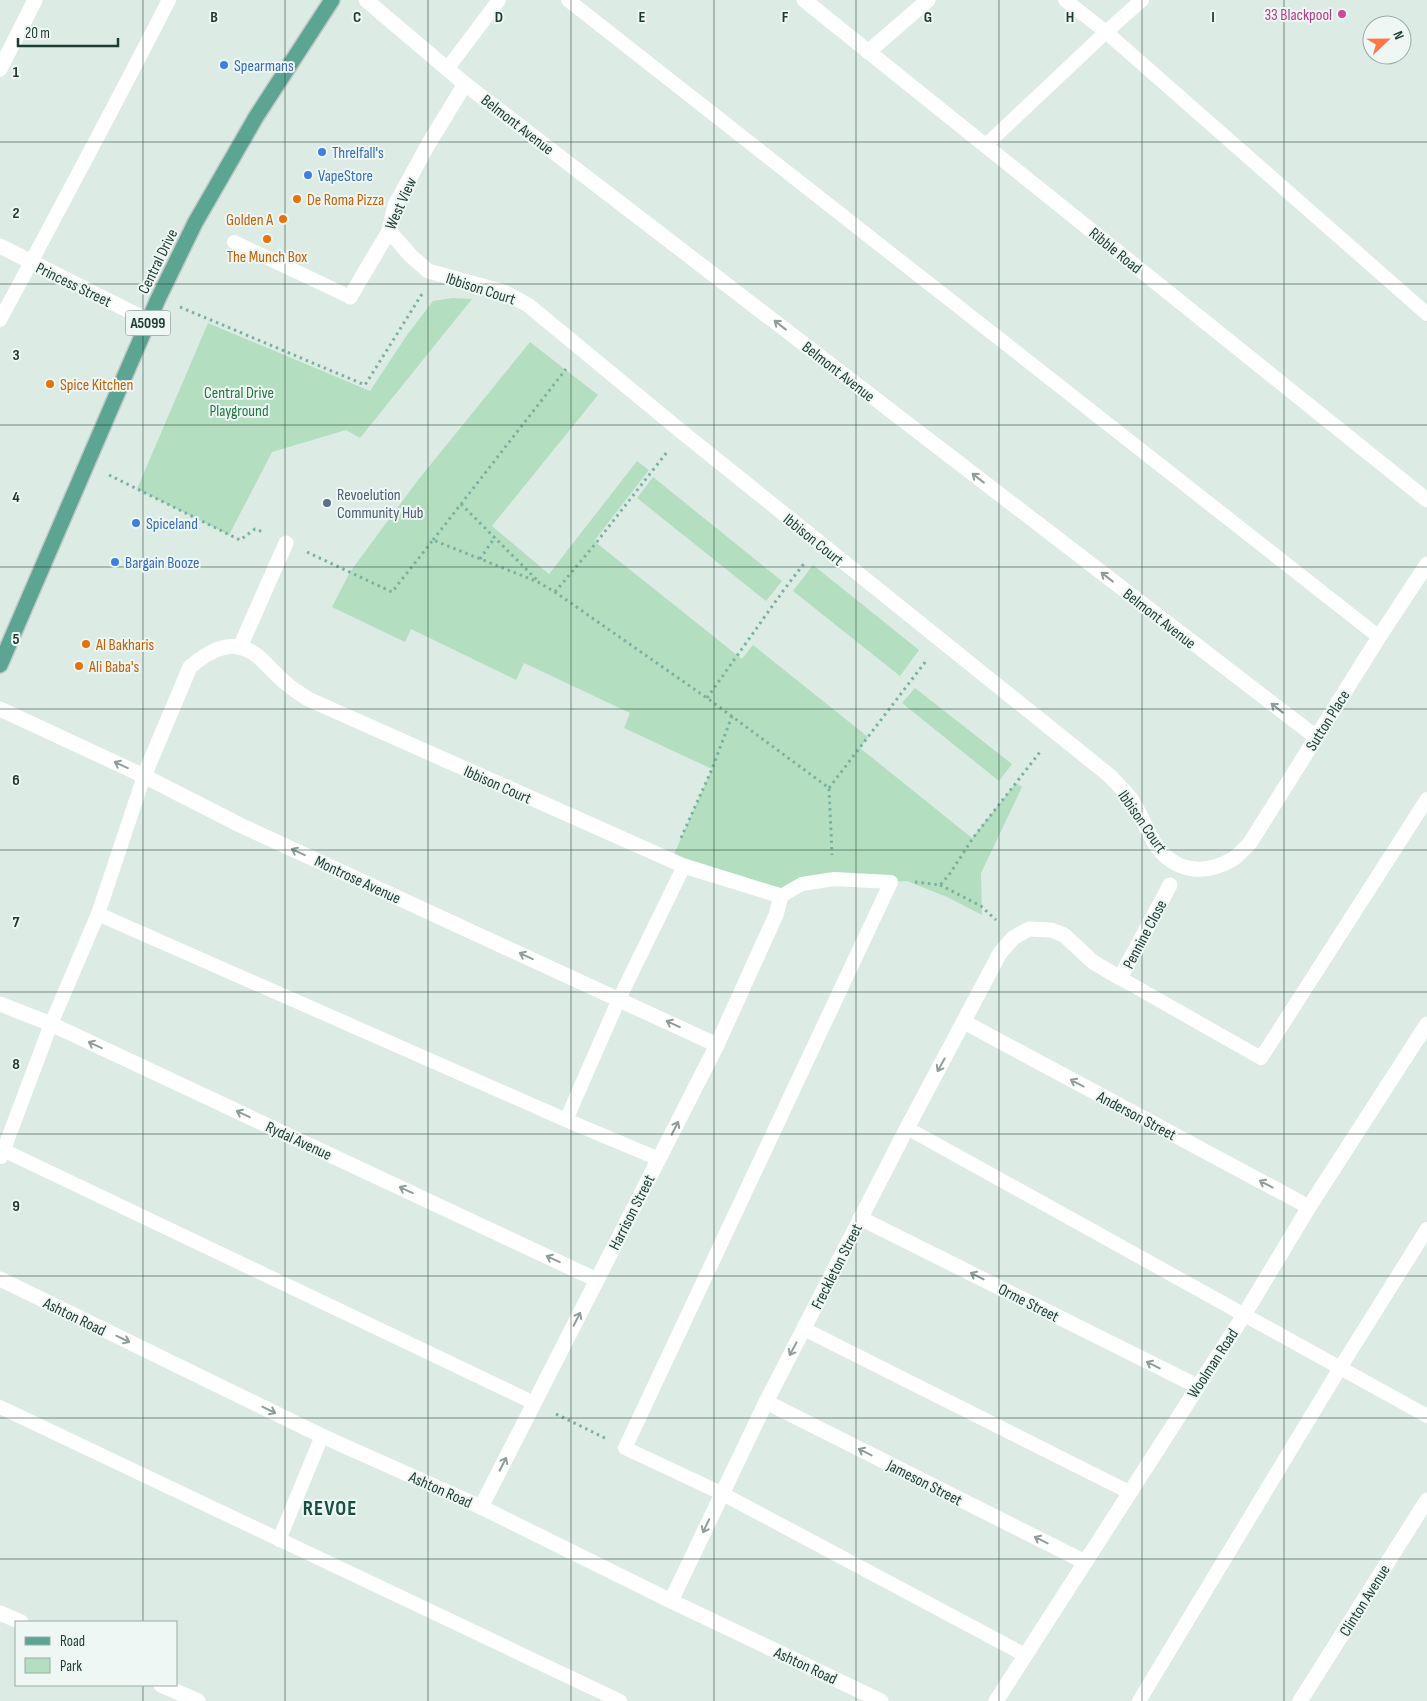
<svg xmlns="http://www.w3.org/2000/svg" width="1427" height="1701" font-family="'Sofia Sans Condensed',sans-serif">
	<rect width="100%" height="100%" fill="#ddebe5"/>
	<!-- green -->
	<g fill="#b3dfc0">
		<path d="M 452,298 L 472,299 L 360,438 L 346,430 L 272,452 L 229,535 L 137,489 L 208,323 L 370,391 L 407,335 L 433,301 Z"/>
		<path d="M 530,342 L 598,395 L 492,526 L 549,574 L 637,461 L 649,470 L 594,541 L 742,659 L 753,645 L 868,737 L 860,748 L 972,838 L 1016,783 L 1022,787 L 981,873 L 982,915 L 947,897 L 907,881 L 891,882 L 834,879 L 781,896 L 671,861 L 712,769 L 624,728 L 630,713 L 524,663 L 516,680 L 411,629 L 405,642 L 332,607 L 350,572 L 418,480 Z"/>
		<path d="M 653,477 L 782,581 L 766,601 L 637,498 Z"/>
		<path d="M 813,565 L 919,650 L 900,676 L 793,591 Z"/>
		<path d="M 915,688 L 1012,764 L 999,781 L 902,703 Z"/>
	</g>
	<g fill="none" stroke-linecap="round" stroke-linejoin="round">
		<!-- primary casing -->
		<g stroke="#c0c8c6" stroke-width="18">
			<path id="primary" d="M 0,665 L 158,299 L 195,223 L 256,117 L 332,0"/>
		</g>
		<!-- path -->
		<g stroke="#7ab2a1" stroke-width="3" stroke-dasharray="2.5 4" stroke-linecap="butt">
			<path d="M 180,307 L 365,385 L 422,294"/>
			<path d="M 109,475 L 240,540 L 255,529 L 263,532"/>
			<path d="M 461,504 L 537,580"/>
			<path d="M 433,540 L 566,369"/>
			<path d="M 307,552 L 392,592 L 433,540 L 538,582 L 555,592 L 707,698 L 829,788 L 832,855"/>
			<path d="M 480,559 L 495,537"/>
			<path d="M 555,592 L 596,543 L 667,452"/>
			<path d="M 707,698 L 783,591 L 806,561"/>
			<path d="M 829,788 L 926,661"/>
			<path d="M 681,838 L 712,769 L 732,716"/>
			<path d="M 915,882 L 940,885 L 949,875 L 973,838 L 1040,752"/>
			<path d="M 940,885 L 981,906 L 996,920"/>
			<path d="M 556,1414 L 605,1438"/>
		</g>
		<!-- service -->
		<g stroke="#fff" stroke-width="14">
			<path d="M 568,0 L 1379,637"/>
			<path d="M 1065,0 L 1106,32 L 1427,314"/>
			<path d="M 447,69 L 499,0"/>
			<path d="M 986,145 L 1106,32 L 1142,0"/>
			<path d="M 234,242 L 350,297"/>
			<path d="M 0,320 C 57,214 114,107 169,0"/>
			<path d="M 781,896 L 802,884 L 834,879 L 891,882 L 625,1448 L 721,1493 L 1025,1655"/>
			<path d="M 98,914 L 566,1120 L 659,1159"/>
			<path d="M 1120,978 L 1261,1058 L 1427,799"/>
			<path d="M 566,1120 L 619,999 L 684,866"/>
			<path d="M 907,1128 L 1427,1416"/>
			<path d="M 3,1150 L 534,1403"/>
			<path d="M 1,1157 L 51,1024 L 98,914 L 144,776"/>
			<path d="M 804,1329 L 1129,1492"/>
			<path d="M 0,1407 L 620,1701"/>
			<path d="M 279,1540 L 322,1436"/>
			<path d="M 1139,1701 L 1340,1368 L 1427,1229"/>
		</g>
		<!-- minor -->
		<g stroke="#fff" stroke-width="15">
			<path d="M 366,0 L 465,84 L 1316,737"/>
			<path d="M 804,0 L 1427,500"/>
			<path d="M 868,52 L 928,0"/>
			<path d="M 0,69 L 35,0"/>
			<path d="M 389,231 L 411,256 L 428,271 L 504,292 L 528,305 L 682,432 L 1110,776 C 1117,784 1125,791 1131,799 C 1141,814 1147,832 1157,847 C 1177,873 1206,875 1233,859 C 1239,855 1245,848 1250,843 L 1379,637 L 1427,564"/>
			<path d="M 0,246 L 149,321"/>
			<path d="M 350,297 L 389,231 L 395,205 L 429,143 L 465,84"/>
			<path d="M 240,647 L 286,543"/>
			<path d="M 0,709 L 144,776 L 240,825 L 717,1045"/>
			<path d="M 144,776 L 190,667 C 211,649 235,636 260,658 C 269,667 278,677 288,685 C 294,690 301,694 308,699 L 684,866 L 781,896 L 776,915 L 717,1045 L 481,1507"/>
			<path d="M 0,1004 L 51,1024 L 597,1280"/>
			<path d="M 964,1022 L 1309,1207"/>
			<path d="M 860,1218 L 1197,1386"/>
			<path d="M 0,1279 L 322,1436 L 481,1507 L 671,1601 L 881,1701"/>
			<path d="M 766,1402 L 1085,1562"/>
			<path d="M 671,1601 L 766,1402 L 907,1128 L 1000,953 L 1013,938 L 1029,929 L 1051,930 L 1064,935 L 1093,962 L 1120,978 L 1170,885"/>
			<path d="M 0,1613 L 21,1622"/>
			<path d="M 161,1685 L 198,1701"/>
			<path d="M 996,1701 L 1244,1315 L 1309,1207 L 1427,1024"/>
			<path d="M 1300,1701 L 1427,1500"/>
		</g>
		<!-- primary -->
		<use href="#primary" stroke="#5da593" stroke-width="15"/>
	</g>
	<!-- one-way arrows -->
	<defs><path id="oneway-shaft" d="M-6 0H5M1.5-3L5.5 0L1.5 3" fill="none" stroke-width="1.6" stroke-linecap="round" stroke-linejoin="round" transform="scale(1.25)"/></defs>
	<g stroke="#8e9e9a">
		<use href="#oneway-shaft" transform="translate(780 325) rotate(-142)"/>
		<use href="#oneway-shaft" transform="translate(978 478) rotate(-142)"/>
		<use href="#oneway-shaft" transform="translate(1107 577) rotate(-142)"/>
		<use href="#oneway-shaft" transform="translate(1277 708) rotate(-142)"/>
		<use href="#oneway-shaft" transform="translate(121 765) rotate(-155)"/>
		<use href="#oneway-shaft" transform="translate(298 852) rotate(-155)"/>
		<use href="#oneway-shaft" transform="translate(526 956) rotate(-155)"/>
		<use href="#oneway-shaft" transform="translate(673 1024) rotate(-155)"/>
		<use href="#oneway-shaft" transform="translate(95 1045) rotate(-155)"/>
		<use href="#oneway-shaft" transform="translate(941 1065) rotate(119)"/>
		<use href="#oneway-shaft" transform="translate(1077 1083) rotate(-152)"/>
		<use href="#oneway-shaft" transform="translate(243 1114) rotate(-155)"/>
		<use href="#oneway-shaft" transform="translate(675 1128) rotate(-63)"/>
		<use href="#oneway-shaft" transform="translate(1266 1184) rotate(-152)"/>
		<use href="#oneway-shaft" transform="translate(406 1190) rotate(-155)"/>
		<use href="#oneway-shaft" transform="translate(553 1259) rotate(-155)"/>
		<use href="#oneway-shaft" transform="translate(977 1276) rotate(-153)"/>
		<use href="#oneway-shaft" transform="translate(577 1319) rotate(-63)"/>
		<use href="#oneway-shaft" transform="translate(123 1339) rotate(26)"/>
		<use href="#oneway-shaft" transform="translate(793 1349) rotate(118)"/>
		<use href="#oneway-shaft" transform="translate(1153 1365) rotate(-153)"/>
		<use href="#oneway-shaft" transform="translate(269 1410) rotate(26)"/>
		<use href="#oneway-shaft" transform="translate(865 1452) rotate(-153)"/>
		<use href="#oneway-shaft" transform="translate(503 1464) rotate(-63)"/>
		<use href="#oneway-shaft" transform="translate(706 1526) rotate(115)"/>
		<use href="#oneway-shaft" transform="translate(1041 1540) rotate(-153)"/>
	</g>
	<!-- grid -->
	<path fill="none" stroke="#1d3c34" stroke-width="1" stroke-opacity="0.55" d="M 143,0 L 143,1622M 285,0 L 285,1701M 428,0 L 428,1701M 571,0 L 571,1701M 714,0 L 714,1701M 856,0 L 856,1701M 999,0 L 999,1701M 1142,0 L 1142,1701M 1284,0 L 1284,1701M 0,142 L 1427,142M 0,284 L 1427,284M 0,425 L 1427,425M 0,567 L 1427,567M 0,709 L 1427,709M 0,850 L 1427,850M 0,992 L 1427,992M 0,1134 L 1427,1134M 0,1276 L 1427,1276M 0,1418 L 1427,1418M 0,1559 L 1427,1559M 143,1685 L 143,1701"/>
	<!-- markers -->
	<circle fill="#d1479c" stroke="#eef7f3" stroke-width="2" cx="1342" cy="14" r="5"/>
	<g fill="#3f7fe0" stroke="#eef7f3" stroke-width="2">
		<circle cx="224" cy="65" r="5"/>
		<circle cx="322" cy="152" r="5"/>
		<circle cx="308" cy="175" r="5"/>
		<circle cx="136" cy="523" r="5"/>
		<circle cx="115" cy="562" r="5"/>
	</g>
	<g fill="#e8710a" stroke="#eef7f3" stroke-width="2">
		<circle cx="297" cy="199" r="5"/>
		<circle cx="283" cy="219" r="5"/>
		<circle cx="267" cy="239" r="5"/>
		<circle cx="50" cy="384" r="5"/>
		<circle cx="86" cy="644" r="5"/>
		<circle cx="79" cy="666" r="5"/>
	</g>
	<circle fill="#5c6f8a" stroke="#eef7f3" stroke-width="2" cx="327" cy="503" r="5"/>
	<g text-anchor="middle" stroke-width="4" stroke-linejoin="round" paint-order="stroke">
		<!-- shield labels -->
		<rect fill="#eef7f3" stroke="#5c746d" stroke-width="1" x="125.5" y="310.5" width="45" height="25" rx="4"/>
		<g font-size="15" font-weight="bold" fill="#1d3c34">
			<text x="148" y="328">A5099</text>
		</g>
		<!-- hotel labels -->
		<g font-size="16" fill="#b23c85" stroke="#eef7f3" text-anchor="end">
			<text x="1332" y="20">33 Blackpool</text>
		</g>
		<!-- shop labels -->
		<g font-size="16" fill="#366cbe" stroke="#eef7f3" text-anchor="start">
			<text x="234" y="71">Spearmans</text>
			<text x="332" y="158">Threlfall's</text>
			<text x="318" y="181">VapeStore</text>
			<text x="146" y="529">Spiceland</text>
			<text x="125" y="568">Bargain Booze</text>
		</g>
		<!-- street labels -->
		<g font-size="16" fill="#1d3c34" stroke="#eef7f3">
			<text transform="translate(518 124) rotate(38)" y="6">Belmont Avenue</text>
			<text transform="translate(400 203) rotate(-66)" y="6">West View</text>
			<text transform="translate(1116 250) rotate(39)" y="6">Ribble Road</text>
			<text transform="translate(157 261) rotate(-64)" y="6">Central Drive</text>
			<text transform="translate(74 284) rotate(26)" y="6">Princess Street</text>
			<text transform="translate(481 288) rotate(18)" y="6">Ibbison Court</text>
			<text transform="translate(839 371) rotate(38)" y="6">Belmont Avenue</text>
			<text transform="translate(814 539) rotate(39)" y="6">Ibbison Court</text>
			<text transform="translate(1160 618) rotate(38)" y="6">Belmont Avenue</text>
			<text transform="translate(1327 720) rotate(-58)" y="6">Sutton Place</text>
			<text transform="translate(498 784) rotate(24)" y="6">Ibbison Court</text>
			<text transform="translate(1143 821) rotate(55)" y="6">Ibbison Court</text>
			<text transform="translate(358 879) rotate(25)" y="6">Montrose Avenue</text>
			<text transform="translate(1144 934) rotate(-62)" y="6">Pennine Close</text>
			<text transform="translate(1137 1115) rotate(28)" y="6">Anderson Street</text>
			<text transform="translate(299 1140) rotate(25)" y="6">Rydal Avenue</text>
			<text transform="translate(631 1212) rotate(-63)" y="6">Harrison Street</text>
			<text transform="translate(836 1266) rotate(-63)" y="6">Freckleton Street</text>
			<text transform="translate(1029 1302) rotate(27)" y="6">Orme Street</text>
			<text transform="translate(75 1316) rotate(26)" y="6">Ashton Road</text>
			<text transform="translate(1212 1363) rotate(-57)" y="6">Woolman Road</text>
			<text transform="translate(925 1482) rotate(27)" y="6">Jameson Street</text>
			<text transform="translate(441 1489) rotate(24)" y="6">Ashton Road</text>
			<text transform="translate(1364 1600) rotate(-58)" y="6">Clinton Avenue</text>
			<text transform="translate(806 1665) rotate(25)" y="6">Ashton Road</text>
		</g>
		<!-- food labels -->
		<g font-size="16" fill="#c56008" stroke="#eef7f3" text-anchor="start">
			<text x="307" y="205">De Roma Pizza</text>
			<text x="273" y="225" text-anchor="end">Golden A</text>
			<text x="267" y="262" text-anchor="middle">The Munch Box</text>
			<text x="60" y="390">Spice Kitchen</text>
			<text x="96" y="650">Al Bakharis</text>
			<text x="89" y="672">Ali Baba's</text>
		</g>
		<!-- park labels -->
		<g font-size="16" fill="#247645" stroke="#eef7f3">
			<text x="239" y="398">Central Drive<tspan x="239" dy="18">Playground</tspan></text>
		</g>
		<!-- service labels -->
		<g font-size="16" fill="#4e5e75" stroke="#eef7f3" text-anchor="start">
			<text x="337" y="500">Revoelution<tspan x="337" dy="18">Community Hub</tspan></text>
		</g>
		<!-- district labels -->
		<g font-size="21" font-weight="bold" letter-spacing="1" fill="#184f43" stroke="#eef7f3">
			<text x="330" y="1515">REVOE</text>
		</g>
	</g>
	<g font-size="16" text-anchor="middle" font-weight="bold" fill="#1d3c34" stroke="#eef7f3" stroke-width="4" stroke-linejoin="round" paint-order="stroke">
		<text x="214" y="22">B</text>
		<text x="357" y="22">C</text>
		<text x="499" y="22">D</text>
		<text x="642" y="22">E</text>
		<text x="785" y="22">F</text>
		<text x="928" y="22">G</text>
		<text x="1070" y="22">H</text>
		<text x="1213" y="22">I</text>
		<text x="16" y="77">1</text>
		<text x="16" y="218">2</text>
		<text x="16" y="360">3</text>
		<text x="16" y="502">4</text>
		<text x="16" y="644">5</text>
		<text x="16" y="785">6</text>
		<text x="16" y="927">7</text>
		<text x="16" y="1069">8</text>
		<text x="16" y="1211">9</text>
	</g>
	<!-- legend -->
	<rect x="15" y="1621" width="162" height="65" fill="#eef7f3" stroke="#9aaca7"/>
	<rect x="25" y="1637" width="25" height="8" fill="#5da593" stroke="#9aaca7"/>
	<text x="60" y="1646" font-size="15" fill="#1d3c34">Road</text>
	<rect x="25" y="1658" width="25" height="15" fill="#b3dfc0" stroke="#9aaca7"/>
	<text x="60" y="1671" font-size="15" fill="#1d3c34">Park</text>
	<!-- north arrow -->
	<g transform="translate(1387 40) rotate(68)"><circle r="24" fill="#eef7f3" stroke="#9aaca7"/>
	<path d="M0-4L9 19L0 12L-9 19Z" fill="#ff7747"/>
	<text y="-8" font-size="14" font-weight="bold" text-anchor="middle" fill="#1d3c34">N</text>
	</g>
	<!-- scale -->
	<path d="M18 38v8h100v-8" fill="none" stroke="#1d3c34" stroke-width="2.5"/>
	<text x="25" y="38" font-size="15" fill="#1d3c34" stroke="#eef7f3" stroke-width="4" paint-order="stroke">20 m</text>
</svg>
